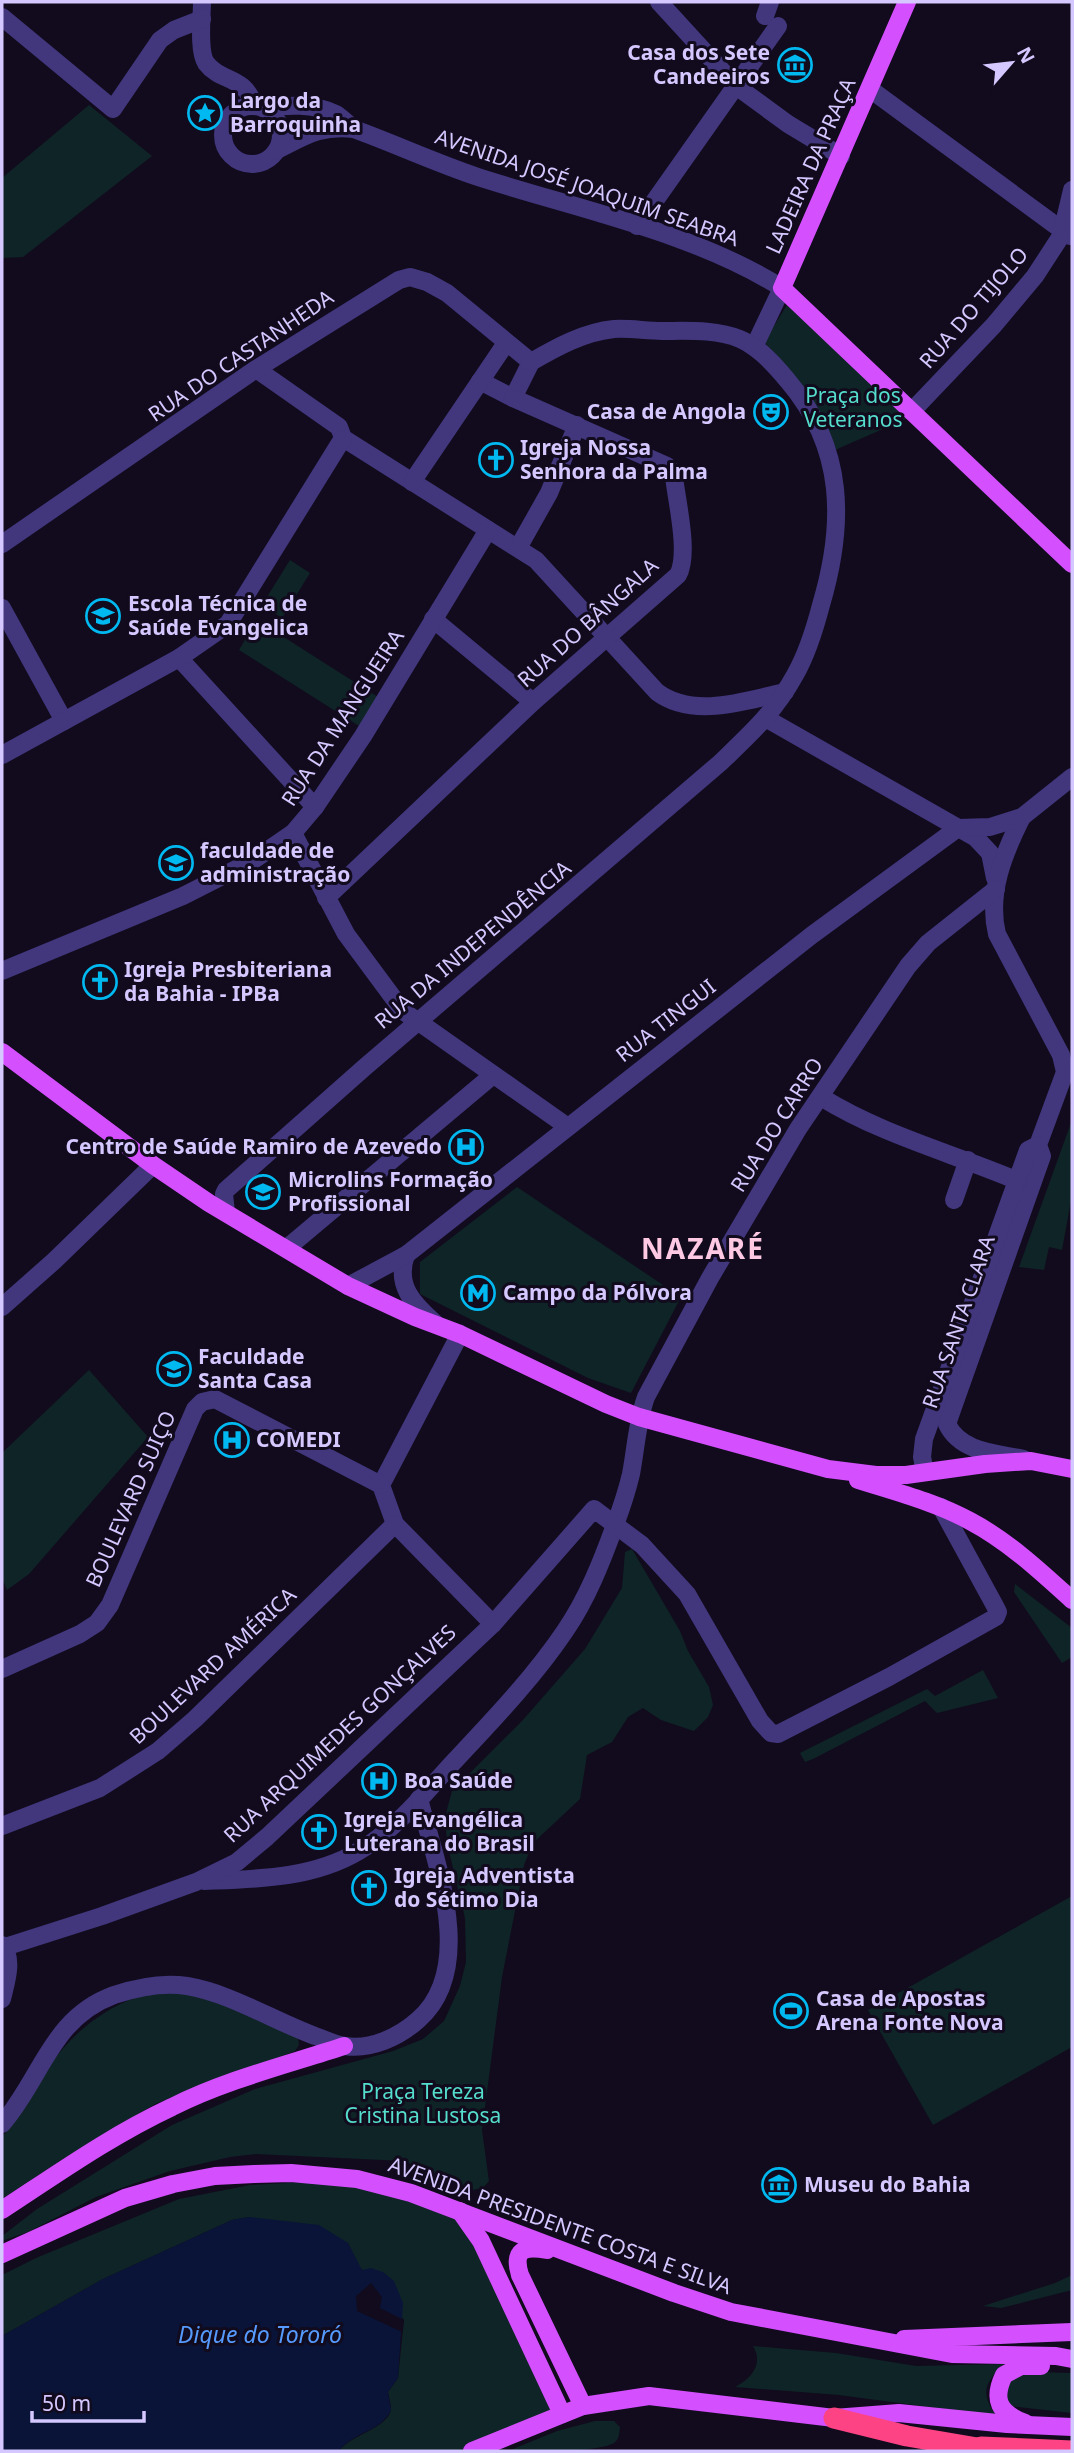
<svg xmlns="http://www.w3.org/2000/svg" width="1074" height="2453" font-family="'Noto Sans',sans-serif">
	<rect width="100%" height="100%" fill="#110b1d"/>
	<!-- green -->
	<g fill="#0f2426">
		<path d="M 89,105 L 152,156 L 23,257 L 2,258 L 2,178 Z"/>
		<path d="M 787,305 L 908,418 L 835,450 C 819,404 797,377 764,342 Z"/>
		<path d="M 290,560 L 310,573 L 282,618 L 262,605 Z"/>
		<path d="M 257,620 L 378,697 L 359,726 L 239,650 Z"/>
		<path d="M 1072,1120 L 1072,1195 L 1062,1250 L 1049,1247 L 1044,1270 L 1019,1267 Z"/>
		<path d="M 517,1187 L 681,1297 L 631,1393 L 588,1378 L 420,1294 L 420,1262 Z"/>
		<path d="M 89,1370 L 148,1437 L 29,1574 L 7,1590 L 2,1578 L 2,1453 Z"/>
		<path d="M 632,1549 L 680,1631 L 688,1651 L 709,1687 L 713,1705 L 708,1717 L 694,1731 L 661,1720 L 643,1708 L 628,1717 L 612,1742 L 587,1755 L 580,1799 L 533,1843 L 524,1865 L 502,1977 L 482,2130 L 489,2181 L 483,2188 L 472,2190 L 404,2161 L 256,2154 L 230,2157 L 170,2171 L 96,2197 L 28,2232 L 2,2241 L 2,2236 L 37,2209 L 172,2125 L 255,2089 L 393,2051 L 423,2039 L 444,2021 L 460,1986 L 466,1962 L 465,1918 L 447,1843 L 445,1817 L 452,1791 L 522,1721 L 585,1649 L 622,1588 L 625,1552 Z"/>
		<path d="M 1015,1584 L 1072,1628 L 1072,1657 L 1062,1663 L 1014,1592 Z"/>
		<path d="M 983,1670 L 998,1698 L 937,1713 L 925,1701 L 813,1759 L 805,1762 L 800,1753 L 927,1689 L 935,1696 Z"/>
		<path d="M 1072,1896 L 1072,2047 L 933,2125 L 868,2010 Z"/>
		<path d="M 184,1991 L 224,2002 L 298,2037 L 299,2045 L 295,2051 L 155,2104 L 63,2159 L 2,2199 L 2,2137 C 22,2115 33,2089 50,2065 C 71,2035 101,2010 135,1998 C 150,1993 168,1993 184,1991 Z"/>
		<path d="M 326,2181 L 394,2193 L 481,2226 L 555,2409 L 458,2451 L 339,2451 C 350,2435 389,2428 391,2409 C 391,2404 389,2397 388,2392 L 398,2378 L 404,2320 L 359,2266 L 348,2243 L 249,2217 L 232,2220 L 103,2279 L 2,2336 L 2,2275 L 36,2258 L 179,2199 L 250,2185 Z"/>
		<path d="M 1072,2275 L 1072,2290 L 1001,2308 L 983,2306 L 1055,2283 Z"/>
		<path d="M 753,2346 L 836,2353 L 916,2366 L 1005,2364 C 985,2381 979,2394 997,2416 L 839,2395 L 735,2387 C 751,2379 764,2364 753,2346 Z"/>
		<path d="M 1039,2372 L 1072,2373 L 1072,2413 L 1010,2406 L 1006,2399 L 1007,2383 L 1018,2375 Z"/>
		<path d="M 595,2421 L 614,2421 L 620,2427 C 619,2432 620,2439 614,2443 C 595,2453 534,2451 508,2451 L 557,2431 Z"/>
	</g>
	<!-- water -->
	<path fill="#091438" d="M 249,2217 L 319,2225 L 348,2243 L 362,2270 L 371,2268 L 383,2272 L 394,2281 L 403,2303 L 398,2378 L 388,2392 L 391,2410 C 381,2432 352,2432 339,2451 L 2,2451 L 2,2336 L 103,2279 L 232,2220 Z"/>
	<!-- pier -->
	<path fill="#110b1d" d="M 371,2283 L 382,2297 L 380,2308 L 404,2320 L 402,2332 L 357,2311 L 356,2296 Z"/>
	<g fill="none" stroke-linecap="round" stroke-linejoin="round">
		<!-- minor -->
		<g stroke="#42367c" stroke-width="18">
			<path d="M 202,2 C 202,16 198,51 206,63 C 221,83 245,75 254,106"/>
			<path d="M 659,2 L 736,86 L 788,124 L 841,156"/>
			<path d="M 765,16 L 770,2"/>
			<path d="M 2,17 L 113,109 L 160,40 L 174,30 L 202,19"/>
			<path d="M 870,89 L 1070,236"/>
			<circle cx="252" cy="135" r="29"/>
			<path d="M 263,108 C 286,105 314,103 336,114 C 342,118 348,124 354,129"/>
			<path d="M 277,150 C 305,136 321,125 354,129 C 395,144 436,163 478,177 C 577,209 693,232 782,288 L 754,347"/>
			<path d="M 637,226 L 778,26"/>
			<path d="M 256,369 L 339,427 L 343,438 L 536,560 L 657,692 C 693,719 745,701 785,692"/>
			<path d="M 480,381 L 513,398 L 531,362"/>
			<path d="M 913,410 L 994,325 L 1035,276 L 1061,236 L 1072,190"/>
			<path d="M 412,482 L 506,343"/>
			<path d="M 2,544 L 256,369 L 399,280 L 410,277 L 427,282 L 447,293 L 531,362"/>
			<path d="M 518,548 L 549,493 L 577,425"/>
			<path d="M 2,608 L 64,721"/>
			<path d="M 433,619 L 533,702"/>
			<path d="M 179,658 L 315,807"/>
			<path d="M 767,719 L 976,838 L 990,853 L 995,878"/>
			<path d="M 2,755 L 179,658 L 228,624 L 343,438"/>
			<path d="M 1022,817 C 1004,853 987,893 997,934 L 1061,1055 L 1065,1072 L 1038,1145 L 1042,1156 L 947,1424 C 961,1453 997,1453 1024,1459"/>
			<path d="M 293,833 L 346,934 L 403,1011 L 568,1127"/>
			<path d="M 326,898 L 533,702 L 678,575 C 689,555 678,507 675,484 L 674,475 L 667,466 L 513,398"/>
			<path d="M 2,971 L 183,896 L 252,861 L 293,833 L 315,807 L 363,736 L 488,530"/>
			<path d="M 821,1097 C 882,1135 952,1153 1018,1181"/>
			<path d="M 954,1200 L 968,1160"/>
			<path d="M 226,1212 L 224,1194 L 226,1190 L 365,1067 L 720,763 C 751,733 774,713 795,675 C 807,654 815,628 821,605 C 845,524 845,448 788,381 C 775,365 759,347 740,339 C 716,329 687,331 662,331 C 646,331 630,328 614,329 C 584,332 557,347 531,362"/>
			<path d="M 287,1248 L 493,1075"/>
			<path d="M 406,1255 C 395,1285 413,1304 435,1323"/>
			<path d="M 348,1286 L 406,1255 L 812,935 L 958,828 L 990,827 L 1022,817 L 1072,777"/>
			<path d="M 2,1307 L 54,1261 L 153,1165"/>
			<path d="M 460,1334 L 381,1485 L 395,1524 L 493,1624"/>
			<path d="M 925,1472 L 922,1457 L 924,1439 L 1028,1150 L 1038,1145"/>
			<path d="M 2,1669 L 80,1634 L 97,1623 L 110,1605 L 195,1409 L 202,1402 L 215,1399 L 381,1485"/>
			<path d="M 2,1826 L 100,1788 L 158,1751 L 195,1719 L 395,1524"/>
			<path d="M 204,1881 C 256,1879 312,1879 359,1851 C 393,1831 422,1797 448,1768 C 489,1724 532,1680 565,1631 C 587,1599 602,1561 615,1525 C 621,1509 627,1491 631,1474 C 636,1448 637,1422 646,1397 L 710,1278 L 798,1129 L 908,966 L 928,943 L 996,889"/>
			<path d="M 2,1945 C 14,1959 6,1982 2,1999"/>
			<path d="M 5,1947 L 102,1916 L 196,1882 L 237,1862 L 267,1837 L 493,1624 L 594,1509 L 642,1545 L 687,1594 L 760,1721 L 771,1733 L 778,1734 L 889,1677 L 996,1617 L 998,1612 L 995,1606 L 941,1507"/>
			<path d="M 2,2124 C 42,2078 51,2018 114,1995 C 138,1987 162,1982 187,1986 C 230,1993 274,2021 315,2036 C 325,2039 335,2045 345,2046 C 371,2050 399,2037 418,2020 C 477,1969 436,1863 419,1799"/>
		</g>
		<!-- major -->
		<g stroke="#d44ffe" stroke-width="18">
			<path d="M 907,2 L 782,288 L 1072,564"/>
			<path d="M 2,1052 L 153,1165 L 209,1203 L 348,1286 L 415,1317 L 460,1334 L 606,1404 L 639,1417 L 828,1469 L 876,1475 L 906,1475 L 985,1464 L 1031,1461 L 1072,1469"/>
			<path d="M 858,1480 C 896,1492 935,1502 970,1521 C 1008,1541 1040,1571 1072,1600"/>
			<path d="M 2,2210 C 57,2174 112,2135 172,2107 C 226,2080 286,2065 344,2046"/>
			<path d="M 460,2211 L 481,2241 L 562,2414"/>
			<path d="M 547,2250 C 525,2246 512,2249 520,2275 L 583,2406"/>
			<path d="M 2,2254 L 125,2198 L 173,2184 L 215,2176 L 254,2174 L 291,2173 L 357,2179 L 411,2193 L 674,2293 L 731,2312 L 952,2354 L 1056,2356 L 1072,2359"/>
			<path d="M 904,2339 L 1072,2332"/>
			<path d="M 1025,2423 C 999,2413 992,2400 1004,2375 L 1021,2366 L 1041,2366"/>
			<path d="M 472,2451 L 583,2406 L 649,2396 L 834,2418 L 899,2413 L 1007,2424 L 1072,2427"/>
		</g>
		<!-- highway -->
		<g stroke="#fe4384" stroke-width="21">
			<path d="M 834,2418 L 907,2436 L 995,2451"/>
			<path d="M 981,2447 L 1072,2451"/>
		</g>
	</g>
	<!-- icons -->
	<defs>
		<g id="museum-ring" transform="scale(1.75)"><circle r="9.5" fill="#110b1d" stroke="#01b9f1" stroke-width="1.5"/><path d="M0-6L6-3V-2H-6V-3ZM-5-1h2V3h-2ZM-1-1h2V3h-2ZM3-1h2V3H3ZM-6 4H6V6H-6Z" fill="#01b9f1"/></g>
		<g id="sight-ring" transform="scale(1.75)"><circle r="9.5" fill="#110b1d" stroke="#01b9f1" stroke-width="1.5"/><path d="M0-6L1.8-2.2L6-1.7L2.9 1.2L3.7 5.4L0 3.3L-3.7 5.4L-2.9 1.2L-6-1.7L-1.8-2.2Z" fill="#01b9f1"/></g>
		<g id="theatre-ring" transform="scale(1.75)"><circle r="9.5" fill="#110b1d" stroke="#01b9f1" stroke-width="1.5"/><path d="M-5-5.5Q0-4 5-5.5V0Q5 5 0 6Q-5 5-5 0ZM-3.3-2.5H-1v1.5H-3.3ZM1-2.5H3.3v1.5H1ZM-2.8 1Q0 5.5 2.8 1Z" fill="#01b9f1"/></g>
		<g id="church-ring" transform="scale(1.75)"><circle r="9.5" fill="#110b1d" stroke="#01b9f1" stroke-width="1.5"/><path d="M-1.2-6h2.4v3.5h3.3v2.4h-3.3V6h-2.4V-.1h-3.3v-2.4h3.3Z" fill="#01b9f1"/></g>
		<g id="university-ring" transform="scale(1.75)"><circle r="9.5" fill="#110b1d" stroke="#01b9f1" stroke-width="1.5"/><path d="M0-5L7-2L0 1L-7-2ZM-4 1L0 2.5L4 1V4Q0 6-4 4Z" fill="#01b9f1"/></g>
		<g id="hospital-ring" transform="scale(1.75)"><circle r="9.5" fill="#110b1d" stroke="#01b9f1" stroke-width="1.5"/><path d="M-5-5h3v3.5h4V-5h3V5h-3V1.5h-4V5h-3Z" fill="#01b9f1"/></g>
		<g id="metro-ring" transform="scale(1.75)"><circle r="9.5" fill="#110b1d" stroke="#01b9f1" stroke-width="1.5"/><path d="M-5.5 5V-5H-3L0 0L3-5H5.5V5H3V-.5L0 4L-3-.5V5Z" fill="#01b9f1"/></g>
		<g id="stadium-ring" transform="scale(1.75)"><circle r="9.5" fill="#110b1d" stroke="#01b9f1" stroke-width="1.5"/><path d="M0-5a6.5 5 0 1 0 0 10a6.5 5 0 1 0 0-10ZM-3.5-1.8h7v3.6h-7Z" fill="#01b9f1"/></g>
	</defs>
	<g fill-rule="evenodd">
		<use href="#museum-ring" x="795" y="65"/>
		<use href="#sight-ring" x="205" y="113"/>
		<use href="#theatre-ring" x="771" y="412"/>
		<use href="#church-ring" x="496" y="460"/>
		<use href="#university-ring" x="103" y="616"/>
		<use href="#university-ring" x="176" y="863"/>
		<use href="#church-ring" x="100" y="982"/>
		<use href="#hospital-ring" x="466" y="1147"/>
		<use href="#university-ring" x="263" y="1192"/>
		<use href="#metro-ring" x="478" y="1293"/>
		<use href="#university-ring" x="174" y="1369"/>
		<use href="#hospital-ring" x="232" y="1440"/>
		<use href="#hospital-ring" x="379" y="1781"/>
		<use href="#church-ring" x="319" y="1832"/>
		<use href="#church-ring" x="369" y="1888"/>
		<use href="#stadium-ring" x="791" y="2011"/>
		<use href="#museum-ring" x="779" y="2185"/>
	</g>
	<g text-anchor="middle" stroke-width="6" stroke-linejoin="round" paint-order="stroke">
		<!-- poi labels -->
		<g font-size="21" font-weight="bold" fill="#d5c7ff" stroke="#110b1d" text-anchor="start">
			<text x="770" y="60" text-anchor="end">Casa dos Sete<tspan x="770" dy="24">Candeeiros</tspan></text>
			<text x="230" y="108">Largo da<tspan x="230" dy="24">Barroquinha</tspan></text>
			<text x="746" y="419" text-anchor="end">Casa de Angola</text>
			<text x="520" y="455">Igreja Nossa<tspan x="520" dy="24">Senhora da Palma</tspan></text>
			<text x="128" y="611">Escola Técnica de<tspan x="128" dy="24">Saúde Evangelica</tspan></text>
			<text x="200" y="858">faculdade de<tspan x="200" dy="24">administração</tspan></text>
			<text x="124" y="977">Igreja Presbiteriana<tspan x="124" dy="24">da Bahia - IPBa</tspan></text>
			<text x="442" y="1154" text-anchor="end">Centro de Saúde Ramiro de Azevedo</text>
			<text x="288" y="1187">Microlins Formação<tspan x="288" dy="24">Profissional</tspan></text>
			<text x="503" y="1300">Campo da Pólvora</text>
			<text x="198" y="1364">Faculdade<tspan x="198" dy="24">Santa Casa</tspan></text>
			<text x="256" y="1447">COMEDI</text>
			<text x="404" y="1788">Boa Saúde</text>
			<text x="344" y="1827">Igreja Evangélica<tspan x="344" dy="24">Luterana do Brasil</tspan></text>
			<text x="394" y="1883">Igreja Adventista<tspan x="394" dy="24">do Sétimo Dia</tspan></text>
			<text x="816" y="2006">Casa de Apostas<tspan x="816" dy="24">Arena Fonte Nova</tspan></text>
			<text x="804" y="2192">Museu do Bahia</text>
		</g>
		<!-- street labels -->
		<g font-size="21" fill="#d5c7ff" stroke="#110b1d">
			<text transform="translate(811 166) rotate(-66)" y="7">LADEIRA DA PRAÇA</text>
			<text transform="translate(587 188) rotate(19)" y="7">AVENIDA JOSÉ JOAQUIM SEABRA</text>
			<text transform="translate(974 308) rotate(-49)" y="7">RUA DO TIJOLO</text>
			<text transform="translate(241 356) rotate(-34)" y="7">RUA DO CASTANHEDA</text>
			<text transform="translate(588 623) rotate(-42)" y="7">RUA DO BÂNGALA</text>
			<text transform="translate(343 718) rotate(-57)" y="7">RUA DA MANGUEIRA</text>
			<text transform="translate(473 945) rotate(-40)" y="7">RUA DA INDEPENDÊNCIA</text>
			<text transform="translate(666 1021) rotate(-38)" y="7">RUA TINGUI</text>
			<text transform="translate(777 1125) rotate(-58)" y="7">RUA DO CARRO</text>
			<text transform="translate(959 1322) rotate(-71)" y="7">RUA SANTA CLARA</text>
			<text transform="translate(131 1499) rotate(-66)" y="7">BOULEVARD SUIÇO</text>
			<text transform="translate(213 1666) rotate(-43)" y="7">BOULEVARD AMÉRICA</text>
			<text transform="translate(340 1734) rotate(-43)" y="7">RUA ARQUIMEDES GONÇALVES</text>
			<text transform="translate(560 2226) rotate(20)" y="7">AVENIDA PRESIDENTE COSTA E SILVA</text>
		</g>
		<!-- park labels -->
		<g font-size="21" fill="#55ddcd" stroke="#110b1d">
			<text x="853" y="403">Praça dos<tspan x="853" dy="24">Veteranos</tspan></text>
			<text x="423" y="2099">Praça Tereza<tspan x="423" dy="24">Cristina Lustosa</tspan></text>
		</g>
		<!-- water labels -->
		<g font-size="23" font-style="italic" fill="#569afe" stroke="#110b1d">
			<text x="260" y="2343">Dique do Tororó</text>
		</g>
		<!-- district labels -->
		<g font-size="28" font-weight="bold" letter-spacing="2" fill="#ffc9e4" stroke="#110b1d">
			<text x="703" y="1259">NAZARÉ</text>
		</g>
	</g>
	<!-- border -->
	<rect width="1074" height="2453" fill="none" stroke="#d5c7ff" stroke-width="7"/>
	<!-- north arrow -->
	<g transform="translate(1011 63) rotate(62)" stroke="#110b1d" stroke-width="5" paint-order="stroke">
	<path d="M0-5L12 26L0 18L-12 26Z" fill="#d5c7ff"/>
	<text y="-10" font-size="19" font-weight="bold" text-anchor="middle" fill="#d5c7ff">N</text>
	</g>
	<!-- scale -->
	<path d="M32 2411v10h112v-10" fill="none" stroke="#d5c7ff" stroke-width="3.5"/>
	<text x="42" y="2411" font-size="21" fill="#d5c7ff" stroke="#110b1d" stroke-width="5" paint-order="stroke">50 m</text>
</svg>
